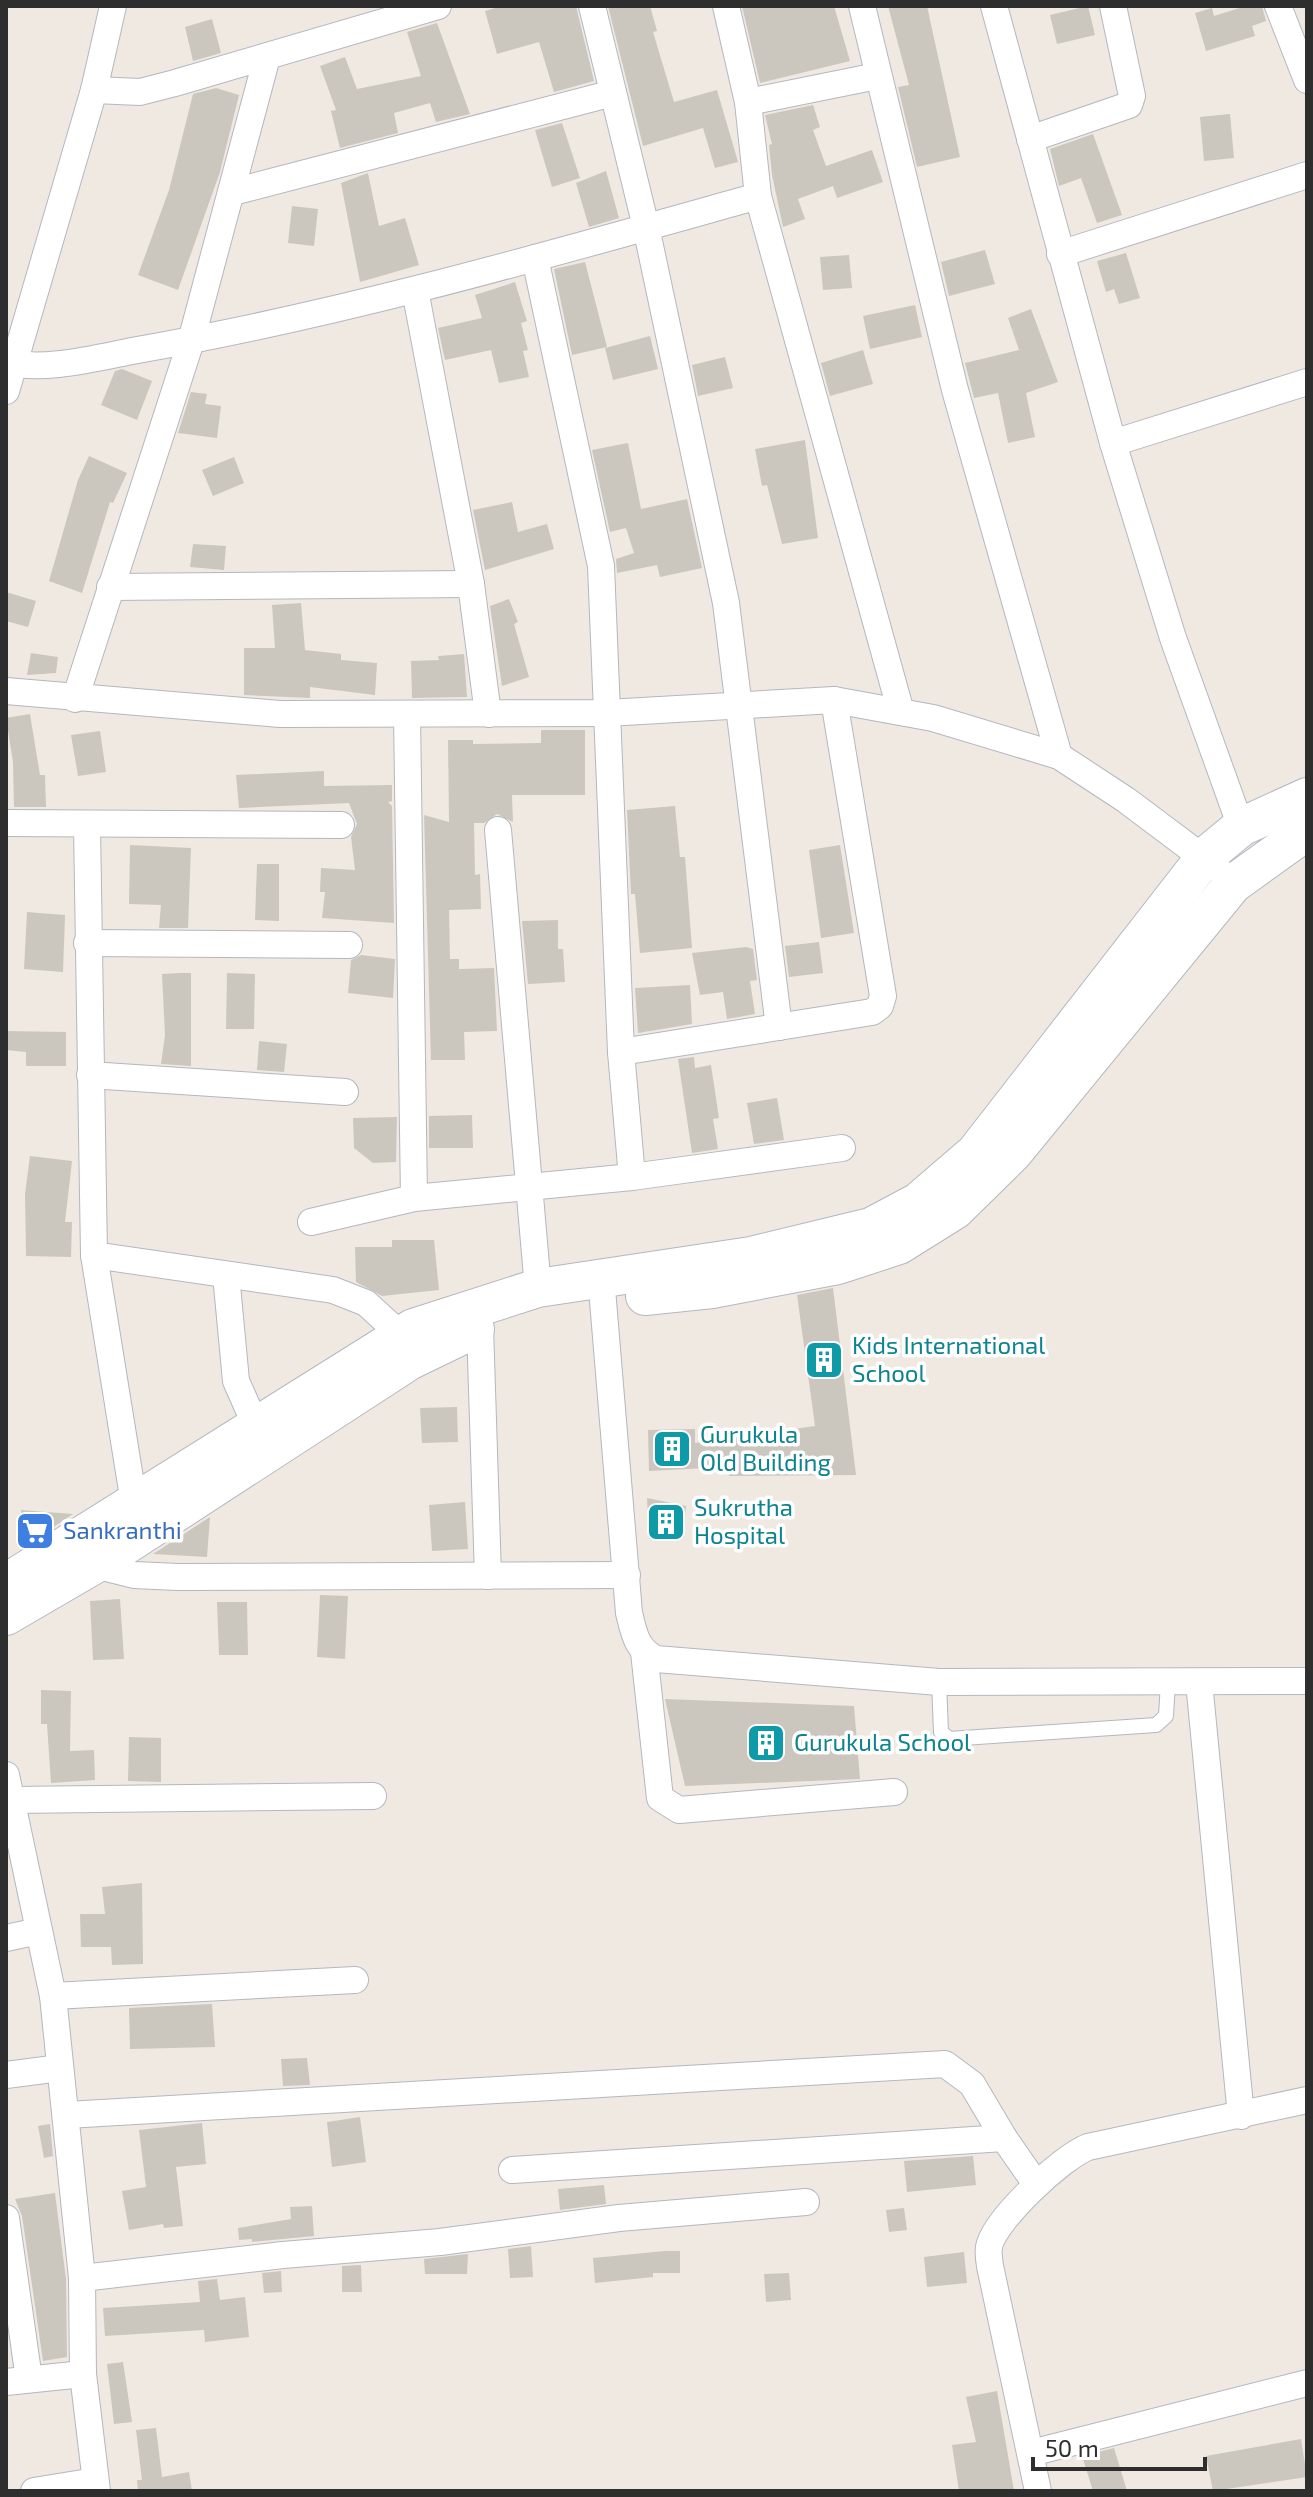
<svg xmlns="http://www.w3.org/2000/svg" width="1313" height="2497" font-family="'Exo 2',sans-serif">
	<rect width="100%" height="100%" fill="#efe9e1"/>
	<!-- building -->
	<g fill="#cbc7bf">
		<path d="M 502,6 L 576,6 L 594,81 L 554,92 L 539,42 L 497,54 L 485,11 Z"/>
		<path d="M 608,6 L 650,6 L 657,31 L 653,32 L 674,102 L 717,90 L 738,162 L 715,168 L 703,128 L 643,146 Z"/>
		<path d="M 742,6 L 834,6 L 850,61 L 760,83 Z"/>
		<path d="M 888,6 L 927,6 L 960,157 L 917,167 L 898,87 L 909,85 Z"/>
		<path d="M 1088,6 L 1095,35 L 1057,44 L 1050,15 Z"/>
		<path d="M 1246,6 L 1262,6 L 1266,21 L 1252,26 L 1255,36 L 1206,51 L 1195,13 L 1212,8 L 1214,16 Z"/>
		<path d="M 212,19 L 221,53 L 193,61 L 185,27 Z"/>
		<path d="M 437,23 L 470,114 L 436,122 L 430,103 L 394,113 L 398,133 L 340,148 L 331,111 L 336,110 L 320,66 L 345,57 L 357,89 L 421,76 L 407,32 Z"/>
		<path d="M 216,88 L 239,95 L 220,172 L 178,290 L 138,275 L 169,190 L 193,94 Z"/>
		<path d="M 813,105 L 820,127 L 813,130 L 826,166 L 872,150 L 883,182 L 837,198 L 833,186 L 798,199 L 805,219 L 783,227 L 772,175 L 769,145 L 772,144 L 765,115 Z"/>
		<path d="M 1230,114 L 1234,158 L 1204,161 L 1200,117 Z"/>
		<path d="M 562,123 L 580,178 L 552,187 L 535,130 Z"/>
		<path d="M 1093,134 L 1122,215 L 1097,223 L 1081,178 L 1059,186 L 1050,149 Z"/>
		<path d="M 606,171 L 619,218 L 589,227 L 576,183 Z"/>
		<path d="M 368,173 L 379,226 L 405,218 L 419,265 L 360,282 L 341,183 Z"/>
		<path d="M 292,206 L 318,209 L 314,246 L 288,243 Z"/>
		<path d="M 985,250 L 995,284 L 949,296 L 941,262 Z"/>
		<path d="M 1126,253 L 1140,298 L 1119,304 L 1114,289 L 1106,292 L 1097,261 Z"/>
		<path d="M 849,255 L 852,288 L 823,290 L 820,257 Z"/>
		<path d="M 585,262 L 607,347 L 572,355 L 554,269 Z"/>
		<path d="M 515,282 L 527,321 L 521,323 L 528,350 L 523,351 L 529,377 L 499,383 L 491,350 L 445,360 L 438,328 L 482,318 L 475,295 Z"/>
		<path d="M 915,305 L 922,337 L 870,349 L 863,316 Z"/>
		<path d="M 1031,309 L 1058,382 L 1026,393 L 1035,437 L 1008,443 L 998,393 L 974,398 L 965,363 L 1019,350 L 1008,318 Z"/>
		<path d="M 650,336 L 658,369 L 613,380 L 605,348 Z"/>
		<path d="M 863,350 L 873,384 L 830,396 L 821,363 Z"/>
		<path d="M 725,357 L 733,388 L 698,396 L 692,365 Z"/>
		<path d="M 122,369 L 152,381 L 137,420 L 101,405 L 115,371 Z"/>
		<path d="M 191,392 L 207,394 L 205,404 L 221,406 L 217,438 L 178,433 Z"/>
		<path d="M 805,440 L 818,538 L 782,544 L 767,485 L 762,486 L 755,449 Z"/>
		<path d="M 628,443 L 641,509 L 687,499 L 702,568 L 660,577 L 657,565 L 617,573 L 616,559 L 634,553 L 626,528 L 610,532 L 592,450 Z"/>
		<path d="M 89,456 L 127,473 L 113,503 L 110,502 L 82,593 L 49,581 L 78,480 Z"/>
		<path d="M 234,457 L 244,483 L 213,496 L 202,470 Z"/>
		<path d="M 512,502 L 518,532 L 547,524 L 554,549 L 485,570 L 473,510 Z"/>
		<path d="M 193,544 L 226,546 L 224,570 L 190,567 Z"/>
		<path d="M 6,592 L 36,601 L 28,627 L 6,621 Z"/>
		<path d="M 509,599 L 518,622 L 514,624 L 529,677 L 502,686 L 490,606 Z"/>
		<path d="M 301,603 L 305,650 L 341,654 L 341,660 L 377,663 L 375,695 L 310,687 L 310,698 L 244,695 L 244,648 L 275,648 L 272,605 Z"/>
		<path d="M 31,653 L 58,657 L 56,673 L 27,675 Z"/>
		<path d="M 464,654 L 467,697 L 412,698 L 411,661 L 439,660 L 438,656 Z"/>
		<path d="M 30,714 L 40,775 L 45,775 L 46,807 L 14,807 L 13,762 L 6,718 Z"/>
		<path d="M 541,730 L 585,730 L 585,795 L 512,795 L 513,822 L 497,814 L 484,823 L 474,823 L 475,875 L 480,874 L 481,909 L 449,910 L 450,959 L 459,959 L 459,969 L 494,968 L 497,1031 L 464,1032 L 465,1060 L 431,1060 L 424,815 L 449,822 L 448,740 L 473,740 L 473,744 L 541,743 Z"/>
		<path d="M 100,731 L 106,772 L 78,776 L 71,735 Z"/>
		<path d="M 324,771 L 324,786 L 392,785 L 392,801 L 388,802 L 392,806 L 394,923 L 322,918 L 325,892 L 320,892 L 321,868 L 355,870 L 351,837 L 357,824 L 349,803 L 239,808 L 236,775 Z"/>
		<path d="M 675,806 L 680,857 L 685,857 L 692,948 L 640,953 L 635,894 L 631,894 L 627,810 Z"/>
		<path d="M 130,845 L 191,848 L 188,928 L 159,928 L 161,905 L 129,904 Z"/>
		<path d="M 840,845 L 854,933 L 821,938 L 809,850 Z"/>
		<path d="M 257,864 L 279,864 L 279,921 L 255,920 Z"/>
		<path d="M 27,912 L 65,915 L 63,972 L 24,969 Z"/>
		<path d="M 558,920 L 558,949 L 563,949 L 565,982 L 528,984 L 522,921 Z"/>
		<path d="M 819,942 L 823,973 L 789,977 L 785,946 Z"/>
		<path d="M 746,947 L 753,949 L 757,980 L 750,981 L 755,1014 L 727,1019 L 723,992 L 700,995 L 692,953 Z"/>
		<path d="M 361,955 L 395,959 L 393,998 L 348,993 L 351,960 Z"/>
		<path d="M 180,973 L 191,973 L 191,1066 L 161,1064 L 165,1035 L 162,974 Z"/>
		<path d="M 227,973 L 255,974 L 254,1029 L 226,1029 Z"/>
		<path d="M 690,985 L 692,1024 L 638,1033 L 635,988 Z"/>
		<path d="M 6,1031 L 66,1032 L 66,1066 L 26,1066 L 26,1052 L 6,1050 Z"/>
		<path d="M 259,1041 L 287,1044 L 284,1072 L 257,1070 Z"/>
		<path d="M 694,1057 L 695,1068 L 711,1065 L 719,1118 L 713,1119 L 718,1149 L 692,1153 L 678,1059 Z"/>
		<path d="M 777,1098 L 784,1140 L 754,1144 L 747,1103 Z"/>
		<path d="M 472,1115 L 473,1148 L 429,1148 L 429,1116 Z"/>
		<path d="M 397,1117 L 396,1162 L 373,1163 L 354,1148 L 353,1118 Z"/>
		<path d="M 30,1156 L 72,1161 L 65,1222 L 72,1222 L 71,1257 L 26,1256 L 25,1194 Z"/>
		<path d="M 392,1240 L 434,1240 L 439,1290 L 382,1296 L 356,1282 L 355,1247 L 392,1247 Z"/>
		<path d="M 833,1288 L 856,1475 L 729,1476 L 728,1467 L 649,1471 L 648,1430 L 695,1429 L 695,1443 L 815,1426 L 797,1295 Z"/>
		<path d="M 457,1407 L 458,1442 L 422,1443 L 420,1408 Z"/>
		<path d="M 647,1498 L 686,1506 L 683,1538 L 649,1539 Z"/>
		<path d="M 465,1502 L 468,1549 L 432,1551 L 429,1505 Z"/>
		<path d="M 21,1510 L 73,1514 L 23,1547 Z"/>
		<path d="M 210,1517 L 207,1557 L 153,1554 Z"/>
		<path d="M 320,1595 L 348,1596 L 345,1659 L 317,1657 Z"/>
		<path d="M 120,1599 L 124,1659 L 93,1660 L 90,1601 Z"/>
		<path d="M 217,1602 L 247,1602 L 248,1655 L 219,1655 Z"/>
		<path d="M 41,1690 L 71,1691 L 70,1751 L 94,1750 L 95,1780 L 51,1783 L 47,1724 L 41,1724 Z"/>
		<path d="M 665,1699 L 854,1706 L 860,1779 L 685,1786 Z"/>
		<path d="M 129,1737 L 161,1738 L 161,1782 L 128,1781 Z"/>
		<path d="M 142,1883 L 143,1964 L 112,1965 L 111,1947 L 81,1947 L 80,1914 L 105,1914 L 102,1887 Z"/>
		<path d="M 212,2004 L 215,2047 L 130,2049 L 129,2008 Z"/>
		<path d="M 307,2058 L 310,2085 L 283,2086 L 281,2059 Z"/>
		<path d="M 360,2117 L 366,2162 L 332,2167 L 327,2122 Z"/>
		<path d="M 202,2123 L 206,2164 L 176,2167 L 183,2226 L 164,2228 L 163,2224 L 129,2230 L 122,2191 L 146,2187 L 139,2130 Z"/>
		<path d="M 50,2124 L 53,2156 L 44,2158 L 38,2126 Z"/>
		<path d="M 973,2156 L 976,2185 L 907,2192 L 904,2161 Z"/>
		<path d="M 604,2185 L 606,2204 L 560,2210 L 558,2189 Z"/>
		<path d="M 55,2193 L 66,2279 L 67,2357 L 43,2361 L 22,2216 L 15,2199 Z"/>
		<path d="M 312,2206 L 314,2236 L 252,2242 L 252,2239 L 239,2240 L 238,2228 L 291,2219 L 290,2207 Z"/>
		<path d="M 904,2208 L 907,2230 L 889,2232 L 886,2210 Z"/>
		<path d="M 531,2246 L 533,2277 L 510,2278 L 508,2249 Z"/>
		<path d="M 665,2251 L 680,2251 L 680,2273 L 653,2273 L 653,2277 L 595,2283 L 593,2258 Z"/>
		<path d="M 964,2252 L 967,2283 L 927,2287 L 924,2257 Z"/>
		<path d="M 468,2254 L 467,2274 L 425,2274 L 424,2259 Z"/>
		<path d="M 361,2265 L 362,2292 L 342,2292 L 342,2266 Z"/>
		<path d="M 281,2271 L 282,2292 L 264,2293 L 262,2273 Z"/>
		<path d="M 789,2273 L 791,2300 L 766,2302 L 764,2274 Z"/>
		<path d="M 217,2279 L 220,2300 L 245,2297 L 249,2337 L 205,2342 L 204,2330 L 105,2336 L 103,2308 L 200,2302 L 198,2281 Z"/>
		<path d="M 123,2362 L 132,2422 L 114,2424 L 107,2364 Z"/>
		<path d="M 997,2391 L 1014,2491 L 959,2491 L 952,2445 L 976,2442 L 966,2397 Z"/>
		<path d="M 156,2428 L 162,2477 L 189,2472 L 192,2491 L 138,2491 L 137,2480 L 142,2480 L 136,2430 Z"/>
		<path d="M 1301,2439 L 1307,2477 L 1213,2491 L 1206,2456 Z"/>
		<path d="M 1114,2448 L 1127,2491 L 1093,2491 L 1082,2456 Z"/>
	</g>
	<g fill="none" stroke-linecap="round" stroke-linejoin="round">
		<!-- lane casing -->
		<g stroke="#b4b7c1" stroke-width="16">
			<path id="lane" d="M 939,1682 L 941,1732 L 949,1739 L 1156,1725 L 1166,1716 L 1168,1682"/>
		</g>
		<!-- street casing -->
		<g stroke="#b4b7c1" stroke-width="28">
			<g id="street">
				<path d="M 592,6 L 646,227 L 726,603 L 779,1027"/>
				<path d="M 726,6 L 748,102 L 758,196 L 901,712"/>
				<path d="M 862,6 L 955,390 L 1059,756"/>
				<path d="M 994,6 L 1113,443 L 1173,638 L 1241,827"/>
				<path d="M 1278,6 L 1307,80"/>
				<path d="M 94,90 L 140,92 L 175,83 L 438,6"/>
				<path d="M 748,102 L 877,76"/>
				<path d="M 1030,139 L 1129,105 L 1132,96 L 1113,6"/>
				<path d="M 233,192 L 613,93"/>
				<path d="M 1060,254 L 1307,175"/>
				<path d="M 535,258 L 601,566 L 621,1052 L 632,1177"/>
				<path d="M 415,290 L 471,584 L 488,714"/>
				<path d="M 6,360 C 34,374 101,357 132,351 C 344,314 551,254 758,196"/>
				<path d="M 6,391 L 94,90 L 113,6"/>
				<path d="M 1113,443 L 1307,382"/>
				<path d="M 110,587 L 471,584"/>
				<path d="M 6,691 L 280,714 L 607,713 L 834,700 L 933,718 L 1059,756 L 1126,800 L 1218,869"/>
				<path d="M 75,699 L 191,341 L 267,57"/>
				<path d="M 407,714 L 414,1198"/>
				<path d="M 6,823 L 341,825"/>
				<path d="M 87,825 L 94,1255 L 134,1503"/>
				<path d="M 498,830 L 538,1288"/>
				<path d="M 87,943 L 349,945"/>
				<path d="M 621,1052 L 872,1012 L 880,1006 L 883,996 L 834,700"/>
				<path d="M 90,1075 L 345,1092"/>
				<path d="M 311,1222 L 414,1198 L 632,1177 L 842,1148"/>
				<path d="M 94,1255 L 333,1290 L 366,1303 L 401,1335"/>
				<path d="M 226,1275 L 236,1381 L 256,1426"/>
				<path d="M 601,1277 L 629,1613 C 634,1633 636,1649 656,1659 L 939,1682 L 1307,1681"/>
				<path d="M 480,1327 L 488,1576"/>
				<path d="M 94,1565 L 134,1575 L 178,1577 L 627,1575"/>
				<path d="M 644,1652 L 660,1798 L 679,1810 L 894,1792"/>
				<path d="M 1199,1682 L 1241,2116"/>
				<path d="M 6,1775 L 53,1996 L 82,2278 L 83,2374 L 97,2491"/>
				<path d="M 11,1800 L 373,1796"/>
				<path d="M 6,1938 L 39,1931"/>
				<path d="M 53,1996 L 355,1980"/>
				<path d="M 6,2075 L 60,2068"/>
				<path d="M 67,2115 L 945,2064 L 972,2084 L 1004,2138 L 1036,2184"/>
				<path d="M 512,2170 L 1004,2138"/>
				<path d="M 6,2218 L 29,2379"/>
				<path d="M 82,2278 L 283,2255 L 440,2242 L 619,2218 L 806,2202"/>
				<path d="M 6,2382 L 83,2374"/>
				<path d="M 1031,2453 L 1307,2383"/>
				<path d="M 34,2491 L 95,2481"/>
				<path d="M 1038,2491 L 990,2266 C 989,2260 988,2253 989,2247 C 994,2220 1062,2157 1088,2147 L 1307,2100"/>
			</g>
		</g>
		<!-- secondary casing -->
		<g stroke="#b4b7c1" stroke-width="40">
			<g id="secondary">
				<path d="M 645,1296 L 712,1289 L 838,1265 L 899,1245 L 955,1210 L 1013,1153 L 1233,884 L 1307,831"/>
				<path d="M 6,1583 L 413,1328 L 538,1288 L 751,1256 L 871,1227 L 918,1202 L 975,1153 L 1206,856 L 1241,827 L 1307,797"/>
				<path d="M 6,1616 L 109,1556 L 409,1361 L 475,1329"/>
			</g>
		</g>
		<!-- lane -->
		<use href="#lane" stroke="#fff" stroke-width="14"/>
		<!-- street -->
		<use href="#street" stroke="#fff" stroke-width="26"/>
		<!-- secondary -->
		<use href="#secondary" stroke="#fff" stroke-width="38"/>
	</g>
	<!-- icons -->
	<defs>
		<g id="building-square" transform="scale(2)"><rect x="-9" y="-9" width="18" height="18" rx="4" fill="#0f9aa8" stroke="#fff"/><path d="M-4-6H4V6H1V3H-1V6H-4ZM-2.5-4.3h1.7v1.8h-1.7ZM.8-4.3h1.7v1.8H.8ZM-2.5-1h1.7V.8h-1.7ZM.8-1h1.7V.8H.8Z" fill="#fff"/></g>
		<g id="supermarket-square" transform="scale(2)"><rect x="-9" y="-9" width="18" height="18" rx="4" fill="#3f7fe0" stroke="#fff"/><path d="M-6-5.5h2.5l.6 2H6L4.5 2H-2.5L-4.4-4H-6ZM-1.5 3.2a1.3 1.3 0 1 0 .1 0ZM3 3.2a1.3 1.3 0 1 0 .1 0Z" fill="#fff"/></g>
	</defs>
	<g fill-rule="evenodd">
		<use href="#building-square" x="824" y="1360"/>
		<use href="#building-square" x="672" y="1449"/>
		<use href="#building-square" x="666" y="1522"/>
		<use href="#supermarket-square" x="35" y="1531"/>
		<use href="#building-square" x="766" y="1743"/>
	</g>
	<g text-anchor="middle" stroke-width="7" stroke-linejoin="round" paint-order="stroke">
		<!-- culture labels -->
		<g font-size="24" fill="#0d838f" stroke="#fff" text-anchor="start">
			<text x="852" y="1354">Kids International<tspan x="852" dy="28">School</tspan></text>
			<text x="700" y="1443">Gurukula<tspan x="700" dy="28">Old Building</tspan></text>
			<text x="694" y="1516">Sukrutha<tspan x="694" dy="28">Hospital</tspan></text>
			<text x="794" y="1751">Gurukula School</text>
		</g>
		<!-- shop labels -->
		<g font-size="24" fill="#366cbe" stroke="#fff" text-anchor="start">
			<text x="63" y="1539">Sankranthi</text>
		</g>
	</g>
	<!-- border -->
	<rect width="1313" height="2497" fill="none" stroke="#2e2e2e" stroke-width="16"/>
	<!-- scale -->
	<path d="M1033 2457v12h172v-12" fill="none" stroke="#2e2e2e" stroke-width="4"/>
	<text x="1045" y="2457" font-size="24" fill="#2e2e2e" stroke="#ffffff" stroke-width="6" paint-order="stroke">50 m</text>
</svg>
